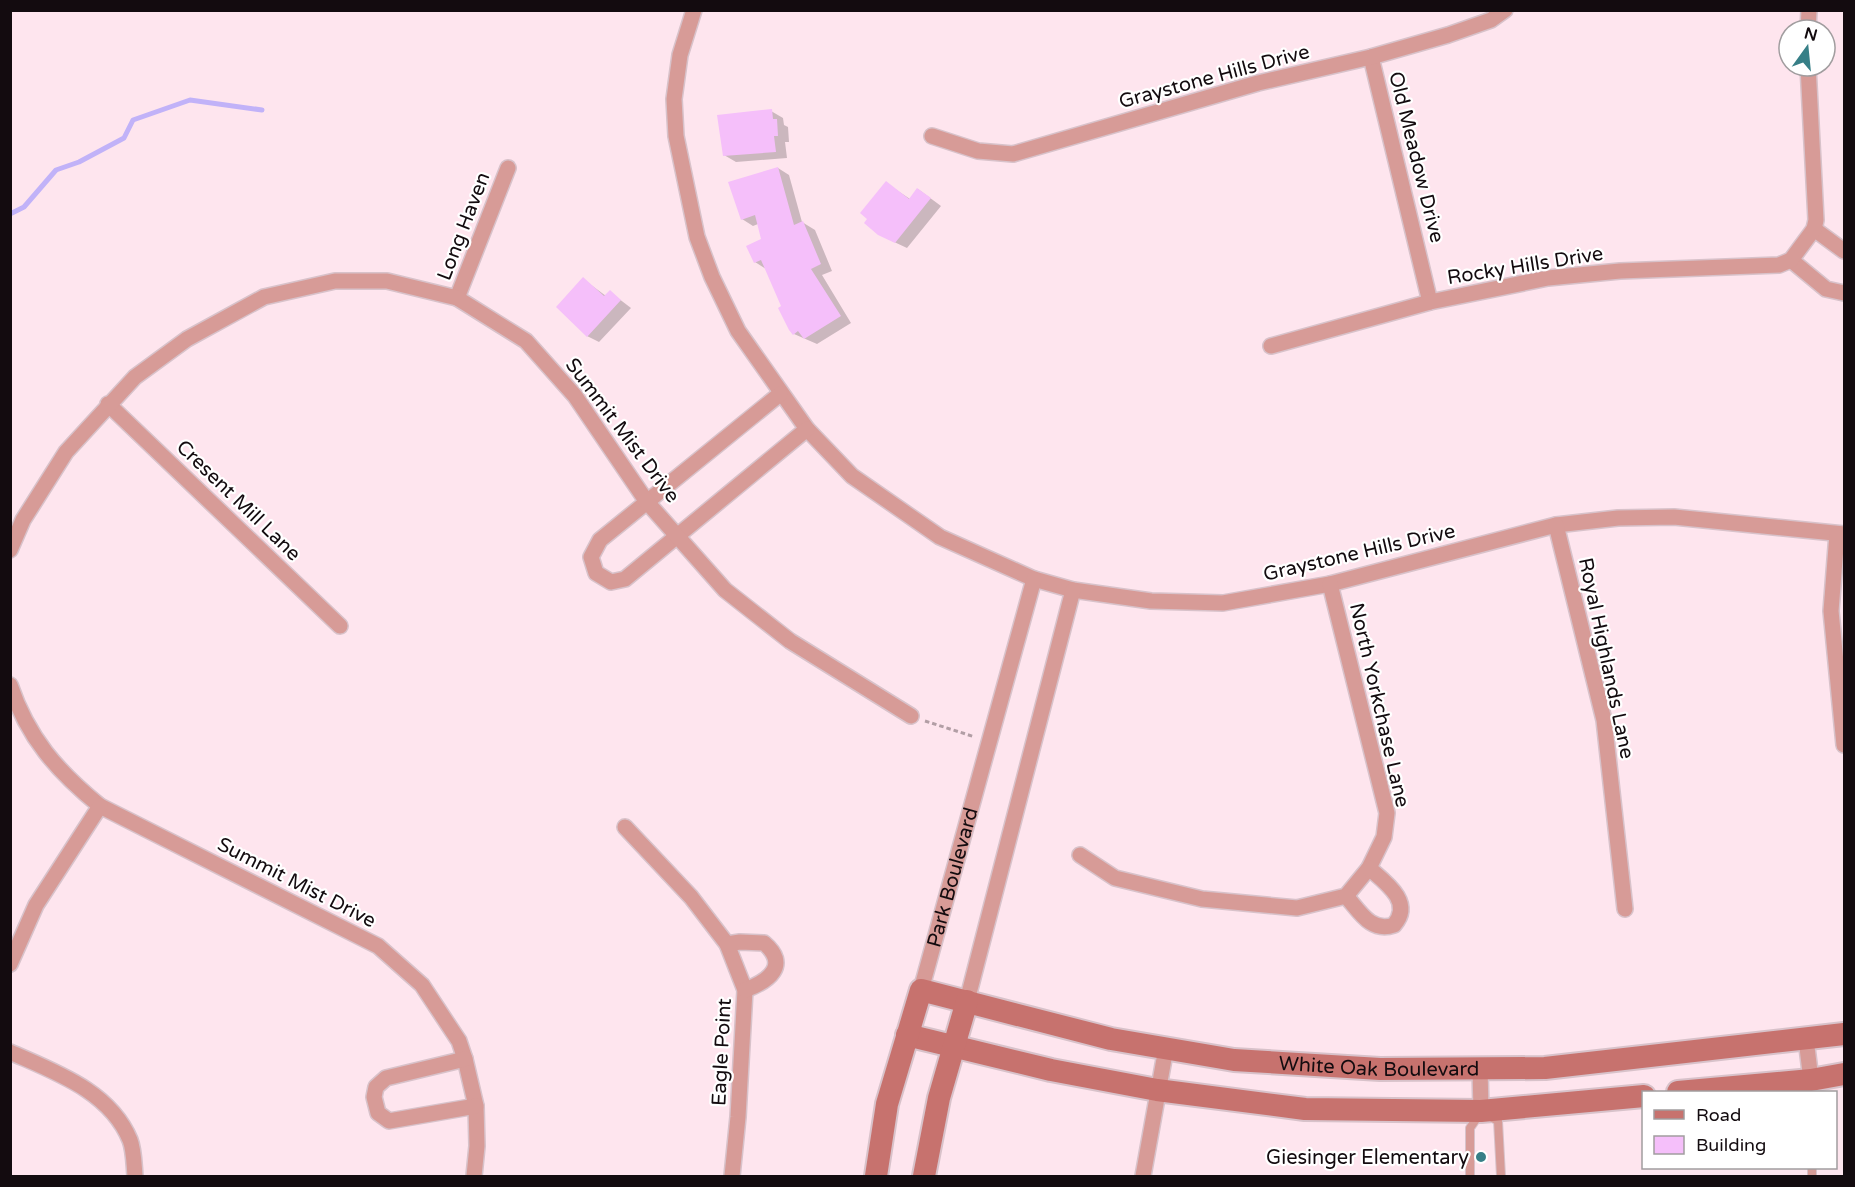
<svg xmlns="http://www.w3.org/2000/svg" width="1855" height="1187" font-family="'Varela Round',sans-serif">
	<rect width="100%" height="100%" fill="#fee5ee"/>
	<!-- shadow -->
	<g fill="#0003">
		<path d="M 771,111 L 783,118 L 784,125 L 788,127 L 789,142 L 785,142 L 787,158 L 736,162 L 724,155 Z"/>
		<path d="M 778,168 L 789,175 L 802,222 L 815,230 L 832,271 L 822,275 L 851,323 L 817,344 L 794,334 L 766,269 L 755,262 L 763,240 L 758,224 L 753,226 L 742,219 Z"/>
		<path d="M 886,183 L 910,199 L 918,189 L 941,206 L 907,248 L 892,241 Z"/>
		<path d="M 583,279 L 606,296 L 610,292 L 631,308 L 599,342 L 587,336 Z"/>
	</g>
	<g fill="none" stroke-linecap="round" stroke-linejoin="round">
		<!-- stream -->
		<path stroke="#c1b2f8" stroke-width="5" d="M 10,214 L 24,207 L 56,170 L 79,162 L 124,138 L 133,120 L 190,100 L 262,110"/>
	</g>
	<!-- building -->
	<g fill="#f5bffa">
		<path d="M 772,109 L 773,119 L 777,119 L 778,136 L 774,136 L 776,152 L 723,156 L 717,115 Z"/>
		<path d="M 778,167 L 794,225 L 803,221 L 821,264 L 811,269 L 841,316 L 804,339 L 798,331 L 793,335 L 789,330 L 778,308 L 781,306 L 761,260 L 754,263 L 746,246 L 761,239 L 755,215 L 741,220 L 728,182 Z"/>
		<path d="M 886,181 L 909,199 L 917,188 L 931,198 L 895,243 L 878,235 L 864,223 L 867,219 L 860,213 Z"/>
		<path d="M 583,277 L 604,296 L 610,290 L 621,300 L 587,337 L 556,307 Z"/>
	</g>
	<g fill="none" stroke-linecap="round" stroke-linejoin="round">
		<!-- lane casing -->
		<g stroke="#d8c2ca" stroke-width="10">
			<g id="lane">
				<path d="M 1491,1117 L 1498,1121 L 1501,1176"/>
				<path d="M 1812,1168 L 1812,1176"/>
				<path d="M 1470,1176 L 1470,1128 L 1479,1115"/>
			</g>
		</g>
		<!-- street casing -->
		<g stroke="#d8c2ca" stroke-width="18">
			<g id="street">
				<path d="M 694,10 L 680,55 L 674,99 L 676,136 L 697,237 L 712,277 L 738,331 L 807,429 L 852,476 L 940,537 L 1034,579 L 1073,590 L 1151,601 L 1223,603 L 1330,584 L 1556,525 L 1618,518 L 1674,517 L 1844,534"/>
				<path d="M 1808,30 L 1809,10"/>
				<path d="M 1371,57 L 1430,302"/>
				<path d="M 932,136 L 978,151 L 1013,154 L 1258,83 L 1371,57 L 1448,35 L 1491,20 L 1505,10"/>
				<path d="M 1814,229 L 1844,251"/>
				<path d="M 1791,260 L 1826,289 L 1844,293"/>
				<path d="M 457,298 L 508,168"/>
				<path d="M 1271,346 L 1430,302 L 1548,278 L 1620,271 L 1779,265 L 1791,260 L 1814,229 L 1816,220 L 1808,66"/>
				<path d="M 780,394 L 600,540 L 591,557 L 596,573 L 611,582 L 625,579 L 807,429"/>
				<path d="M 108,404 L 340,626"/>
				<path d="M 1556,525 L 1604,720 L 1625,909"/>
				<path d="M 1837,534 L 1831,611 L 1844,745"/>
				<path d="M 10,550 L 23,520 L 66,452 L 135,377 L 187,339 L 264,297 L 335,281 L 387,281 L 457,298 L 526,341 L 575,396 L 647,502 L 725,590 L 790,641 L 911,716"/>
				<path d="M 10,685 C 28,738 57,771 100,806 L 378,946 L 422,985 L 459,1041 L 465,1059 L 476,1106 L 477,1146 L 474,1176"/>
				<path d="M 625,827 L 691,897 L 727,944 L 745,990 L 738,1117 L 732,1176"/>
				<path d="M 1080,855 L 1115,878 L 1202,899 L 1297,908 L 1346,896 L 1369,868 L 1384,837 L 1387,813 L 1330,584"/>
				<path d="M 1346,896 C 1360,912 1371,933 1394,925 C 1414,902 1385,882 1369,868"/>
				<path d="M 727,944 L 740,942 L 764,943 C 790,965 769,981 745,990"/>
				<path d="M 10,964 L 36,905 L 100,806"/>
				<path id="s1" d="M 921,990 L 1034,579"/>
				<path d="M 967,1001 L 1073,590"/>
				<path d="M 1806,1039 L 1811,1080"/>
				<path d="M 10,1052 C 55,1072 110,1091 130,1140 C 134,1150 134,1165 135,1176"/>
				<path d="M 465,1059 L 386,1078 L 376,1087 L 374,1097 L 378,1113 L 389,1121 L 476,1106"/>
				<path d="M 1480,1068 L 1481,1111"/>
				<path d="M 1143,1176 L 1166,1048"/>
			</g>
		</g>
		<!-- secondary casing -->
		<g stroke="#d8c2ca" stroke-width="26">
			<g id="secondary">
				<path d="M 907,1035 L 1051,1070 L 1157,1090 L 1305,1109 L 1481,1111 L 1644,1096"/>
				<path d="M 1678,1092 L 1811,1080 L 1844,1074"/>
				<path id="s2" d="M 876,1176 L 887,1104 L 921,990 L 1111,1039 L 1234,1060 L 1380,1069 L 1545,1068 L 1844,1034"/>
				<path d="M 924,1176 L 939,1098 L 967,1001"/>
			</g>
		</g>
		<!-- path -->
		<path stroke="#b29ea5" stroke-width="3" stroke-dasharray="4.5 3" stroke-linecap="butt" d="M 925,721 L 975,737"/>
		<!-- lane -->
		<use href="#lane" stroke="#d79b97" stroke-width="8"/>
		<!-- street -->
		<use href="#street" stroke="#d79b97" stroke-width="15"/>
		<!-- secondary -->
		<use href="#secondary" stroke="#c7726e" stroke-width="22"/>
	</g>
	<!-- markers -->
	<circle fill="#377f87" stroke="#fff" stroke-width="2" cx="1481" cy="1157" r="6"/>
	<g text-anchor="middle" stroke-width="4.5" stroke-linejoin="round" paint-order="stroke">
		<!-- street labels -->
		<g font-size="20" fill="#130b0f" stroke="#fff">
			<text transform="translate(1214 76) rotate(-15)" y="7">Graystone Hills Drive</text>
			<text transform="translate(1417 157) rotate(76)" y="7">Old Meadow Drive</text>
			<text transform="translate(463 226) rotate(-69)" y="7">Long Haven</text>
			<text transform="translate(1525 265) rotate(-9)" y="7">Rocky Hills Drive</text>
			<text transform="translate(623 430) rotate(53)" y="7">Summit Mist Drive</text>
			<text transform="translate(239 500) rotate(44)" y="7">Cresent Mill Lane</text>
			<text transform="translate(1359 552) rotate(-13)" y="7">Graystone Hills Drive</text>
			<text transform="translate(1607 658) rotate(78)" y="7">Royal Highlands Lane</text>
			<text transform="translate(1380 705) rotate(77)" y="7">North Yorkchase Lane</text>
			<text dy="7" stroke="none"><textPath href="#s1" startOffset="117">Park Boulevard</textPath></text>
			<text transform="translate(297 882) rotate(27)" y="7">Summit Mist Drive</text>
			<text transform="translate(721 1052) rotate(-87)" y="7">Eagle Point</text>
			<text dy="7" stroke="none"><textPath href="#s2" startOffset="658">White Oak Boulevard</textPath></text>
		</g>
		<!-- poi labels -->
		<g font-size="20" fill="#130b0f" stroke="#fff" text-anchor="end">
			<text x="1469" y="1164">Giesinger Elementary</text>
		</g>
	</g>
	<!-- border -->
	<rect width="1855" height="1187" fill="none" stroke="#130b0f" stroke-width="24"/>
	<!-- legend -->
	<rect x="1642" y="1091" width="195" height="78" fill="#ffffff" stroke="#a19d9f" stroke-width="1.5"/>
	<rect x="1654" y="1110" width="30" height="9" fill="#c7726e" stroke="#a19d9f" stroke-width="1.5"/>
	<text x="1696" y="1121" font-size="18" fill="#130b0f">Road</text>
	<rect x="1654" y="1136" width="30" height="18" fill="#f5bffa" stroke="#a19d9f" stroke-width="1.5"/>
	<text x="1696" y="1151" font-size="18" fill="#130b0f">Building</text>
	<!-- north arrow -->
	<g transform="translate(1807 48) rotate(15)"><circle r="28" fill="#ffffff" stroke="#a19d9f" stroke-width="1.5"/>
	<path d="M0-4.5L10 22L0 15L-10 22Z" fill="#377f87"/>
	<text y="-9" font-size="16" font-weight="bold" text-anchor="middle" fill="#130b0f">N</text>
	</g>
</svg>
